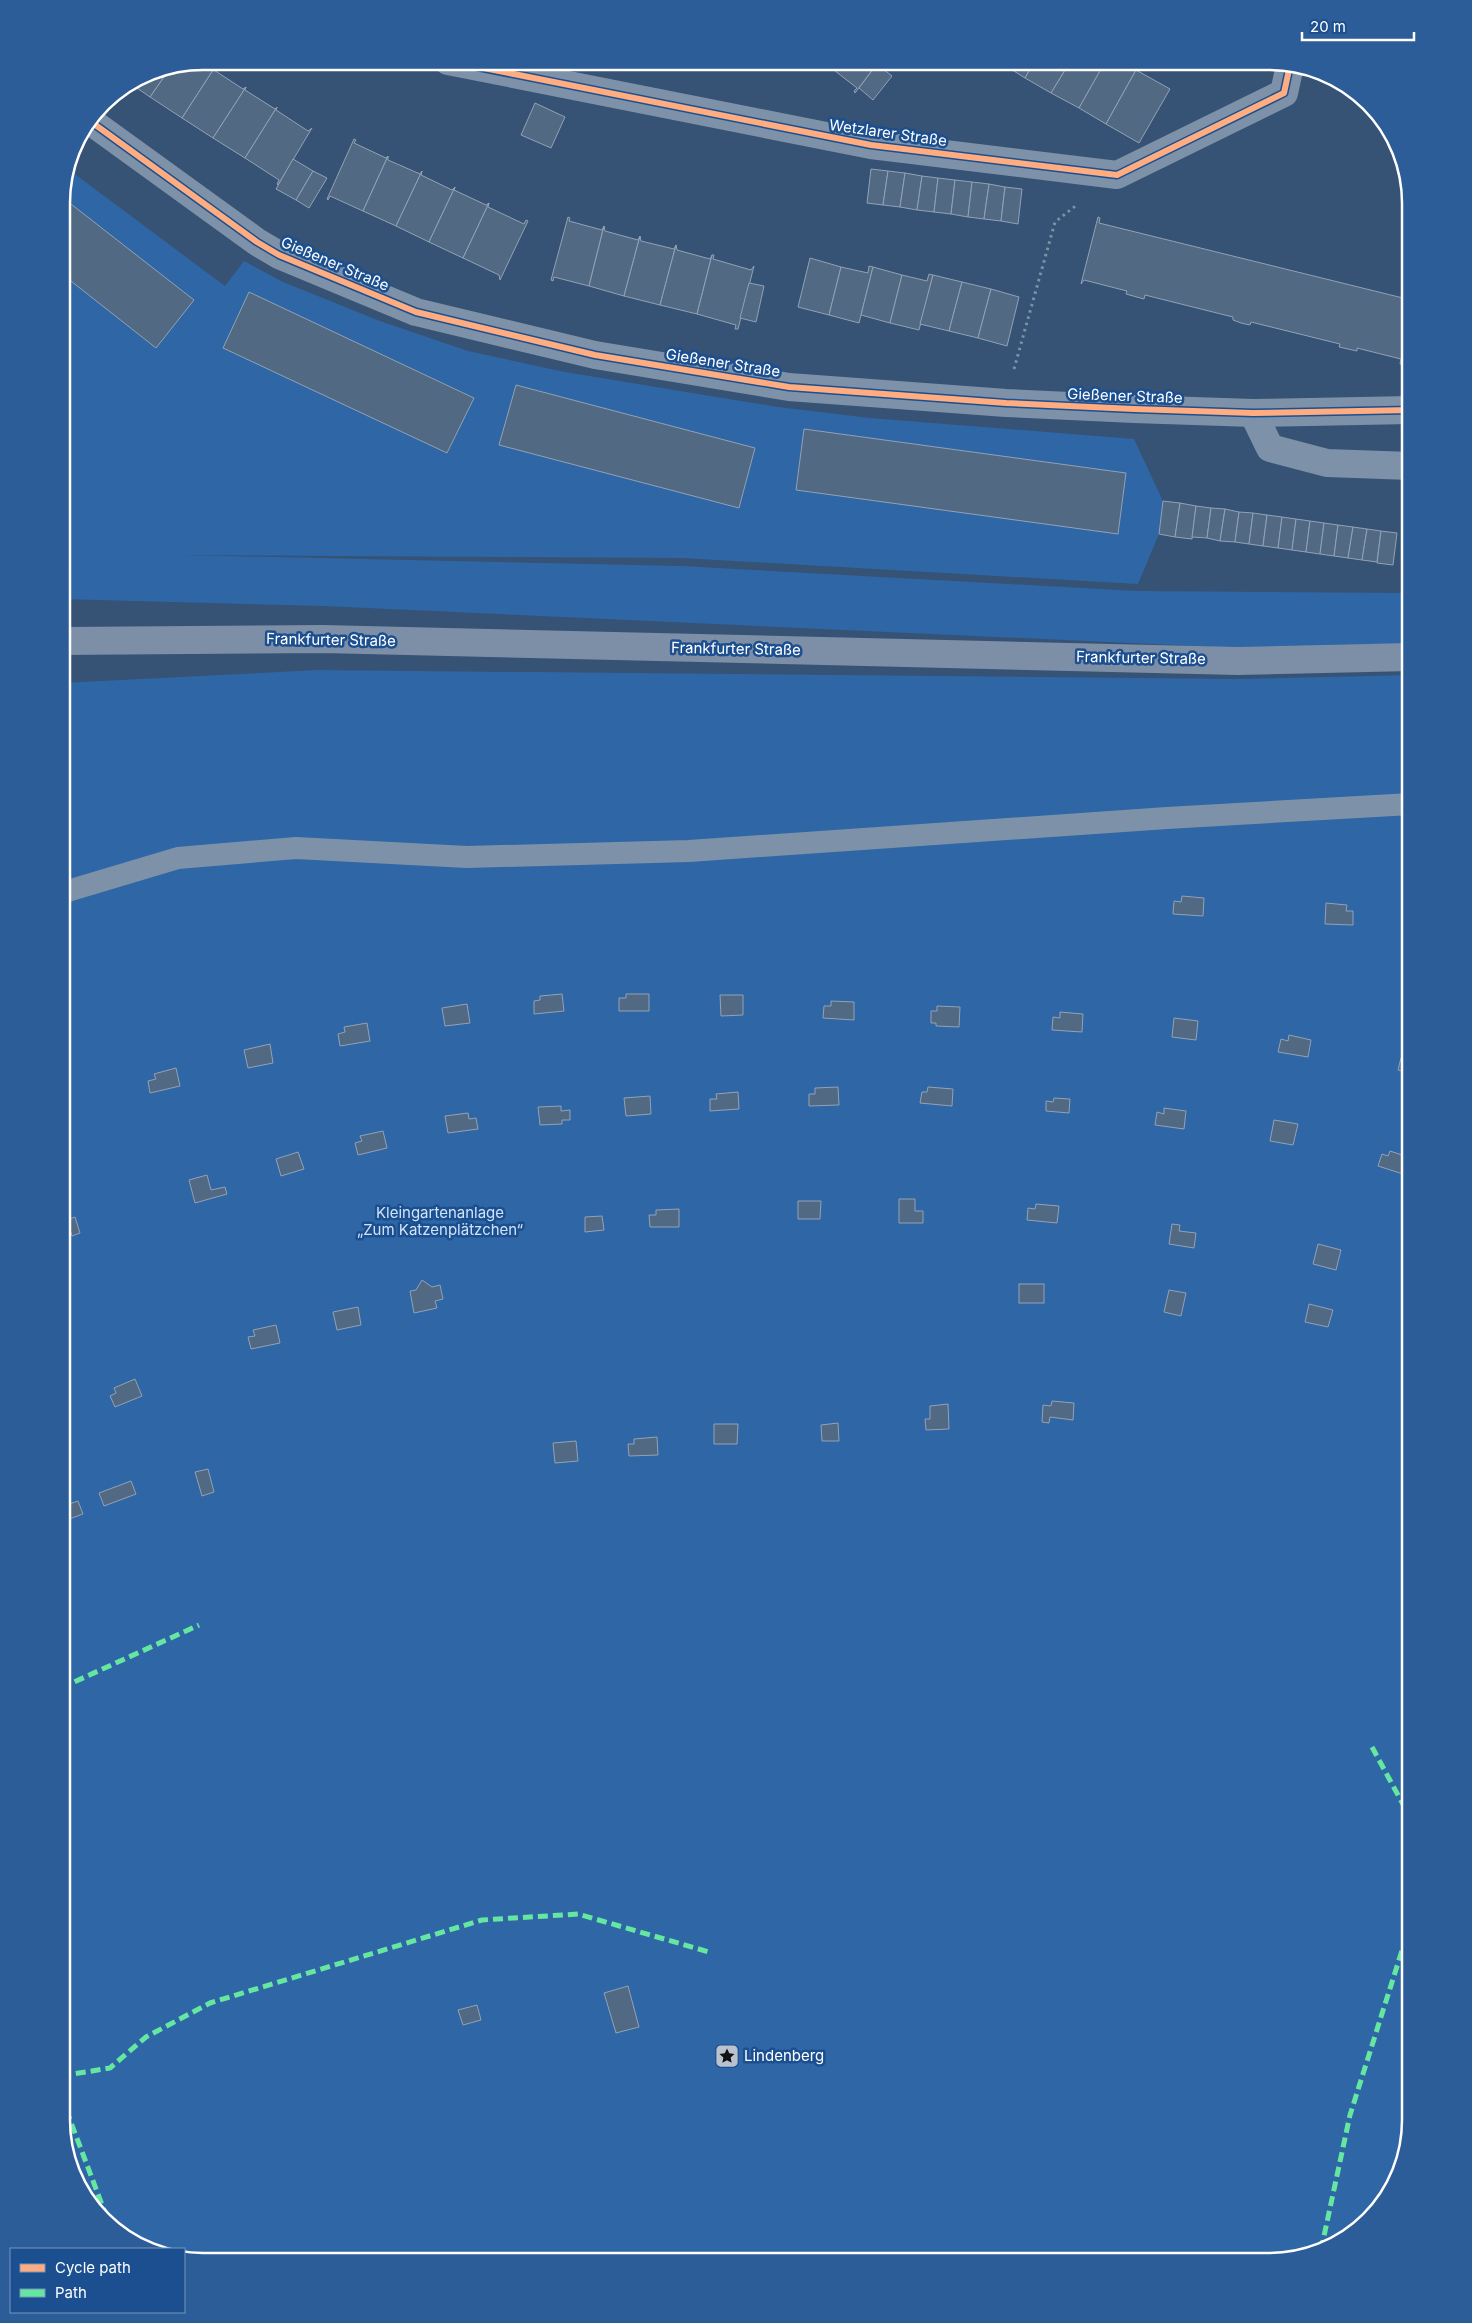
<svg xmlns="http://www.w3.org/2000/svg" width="1472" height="2323" font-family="Inter,sans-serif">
	<rect width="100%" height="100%" fill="#365274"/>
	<!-- green -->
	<g fill="#2f66a5" fill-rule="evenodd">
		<path d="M 68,169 L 225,286 L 244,261 L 283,282 L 380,321 L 468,351 L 565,372 L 778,407 L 870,418 L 1134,439 L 1163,501 L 1159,534 L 1138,584 L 682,558 L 182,555 L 682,566 L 1137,591 L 1411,593 L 1411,645 L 1238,648 L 323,606 L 61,599 L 62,274 L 156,348 L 193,300 L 62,197 ZM 249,292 L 473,397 L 448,453 L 223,348 ZM 516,385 L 755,448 L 739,508 L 500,445 ZM 804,429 L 1126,473 L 1118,533 L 796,490 Z"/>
		<path d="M 318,670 L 1239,679 L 1411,675 L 1411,2120 L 1392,2191 L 1332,2247 L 1269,2262 L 194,2261 L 184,2258 L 184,2249 L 158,2249 L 125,2238 L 76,2183 L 61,2120 L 61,683 Z"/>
	</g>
	<!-- building -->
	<g fill="#526984" stroke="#92a2b6">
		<path d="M 635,61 L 649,61 L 644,68 Z"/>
		<path d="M 822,61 L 834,61 L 830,67 Z"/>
		<path d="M 834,61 L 879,61 L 855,93 L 854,91 L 857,88 L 830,67 Z"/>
		<path d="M 998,61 L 1034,62 L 1025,78 Z"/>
		<path d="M 201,62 L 212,68 L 215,67 L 182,118 L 150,97 L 170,68 Z"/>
		<path d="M 1034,62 L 1070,62 L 1051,93 L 1025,78 Z"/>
		<path d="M 1070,62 L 1105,62 L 1079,108 L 1051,93 Z"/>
		<path d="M 1105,62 L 1121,62 L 1136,70 L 1106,124 L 1079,108 Z"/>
		<path d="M 877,64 L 892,76 L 873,100 L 859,88 Z"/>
		<path d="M 215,67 L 214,70 L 243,89 L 246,87 L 213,138 L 182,118 Z"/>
		<path d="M 170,68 L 150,97 L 131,84 L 149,72 Z"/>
		<path d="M 1136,70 L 1170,89 L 1139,143 L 1106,124 Z"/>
		<path d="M 246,87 L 245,90 L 275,109 L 277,107 L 245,158 L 213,138 Z"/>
		<path d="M 535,103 L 565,117 L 551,148 L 521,135 Z"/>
		<path d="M 277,107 L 276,110 L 308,131 L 312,128 L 278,185 L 277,184 L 279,180 L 245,158 Z"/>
		<path d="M 354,139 L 356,140 L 354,143 L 386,158 L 388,156 L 363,211 L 330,196 L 328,200 L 327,199 Z"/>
		<path d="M 388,156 L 388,160 L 420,174 L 422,171 L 396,226 L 363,211 Z"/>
		<path d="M 293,159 L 313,171 L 296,200 L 276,189 Z"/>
		<path d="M 871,169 L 888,171 L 883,205 L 867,203 Z"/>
		<path d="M 313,171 L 327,178 L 309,208 L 296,200 Z"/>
		<path d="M 422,171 L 421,175 L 452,190 L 455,187 L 429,242 L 396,226 Z"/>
		<path d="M 888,171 L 905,173 L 900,207 L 883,205 Z"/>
		<path d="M 905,173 L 922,176 L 917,210 L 900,207 Z"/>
		<path d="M 922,176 L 938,178 L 934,212 L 917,210 Z"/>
		<path d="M 938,178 L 955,180 L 951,214 L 934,212 Z"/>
		<path d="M 955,180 L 972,182 L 968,217 L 951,214 Z"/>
		<path d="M 972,182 L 989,184 L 984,219 L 968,217 Z"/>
		<path d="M 989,184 L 1005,187 L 1001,221 L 984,219 Z"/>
		<path d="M 455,187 L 454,190 L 486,205 L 489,203 L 463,258 L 429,242 Z"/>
		<path d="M 1005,187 L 1022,189 L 1018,224 L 1001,221 Z"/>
		<path d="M 62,197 L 194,300 L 156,348 L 62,274 Z"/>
		<path d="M 489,203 L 488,207 L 524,224 L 526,220 L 528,221 L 500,280 L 499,275 L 463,258 Z"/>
		<path d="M 568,217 L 570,218 L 569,221 L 602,230 L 604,226 L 589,286 L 554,277 L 553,281 L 551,280 Z"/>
		<path d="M 1098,217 L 1100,218 L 1099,223 L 1411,300 L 1411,330 L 1402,365 L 1400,364 L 1401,359 L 1357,348 L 1357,351 L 1339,347 L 1340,344 L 1251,322 L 1250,325 L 1241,323 L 1233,320 L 1233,317 L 1145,295 L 1144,299 L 1126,294 L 1127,291 L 1084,280 L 1081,284 Z"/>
		<path d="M 604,226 L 605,231 L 638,240 L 640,236 L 624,296 L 589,286 Z"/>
		<path d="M 640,236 L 641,241 L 674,249 L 676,245 L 660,305 L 624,296 Z"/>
		<path d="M 676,245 L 677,250 L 710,259 L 712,255 L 697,314 L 660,305 Z"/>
		<path d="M 712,255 L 714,255 L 713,259 L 751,270 L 754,266 L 738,329 L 735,329 L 736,325 L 697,314 Z"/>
		<path d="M 810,258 L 841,267 L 829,315 L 798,307 Z"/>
		<path d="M 869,266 L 873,267 L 859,323 L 829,315 L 841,267 L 868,273 Z"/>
		<path d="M 873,267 L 902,275 L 890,323 L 861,315 Z"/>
		<path d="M 929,274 L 933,275 L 919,330 L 890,323 L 902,275 L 927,281 Z"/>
		<path d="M 933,275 L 962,282 L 949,331 L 920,324 Z"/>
		<path d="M 962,282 L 991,289 L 978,338 L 949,331 Z"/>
		<path d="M 749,283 L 764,286 L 756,322 L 740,318 Z"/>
		<path d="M 991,289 L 1019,297 L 1007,346 L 978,338 Z"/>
		<path d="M 249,292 L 474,398 L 447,453 L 223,348 Z"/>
		<path d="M 516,385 L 755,448 L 739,508 L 499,445 Z"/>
		<path d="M 804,429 L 1126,473 L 1118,534 L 796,490 Z"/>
		<path d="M 1163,501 L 1180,503 L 1175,537 L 1159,534 Z"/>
		<path d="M 1180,503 L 1196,506 L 1192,539 L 1175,537 Z"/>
		<path d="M 1196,506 L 1211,508 L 1207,538 L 1192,537 Z"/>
		<path d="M 1211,508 L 1225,509 L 1220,541 L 1207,538 Z"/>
		<path d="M 1225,509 L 1239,512 L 1235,542 L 1220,541 Z"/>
		<path d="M 1239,512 L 1253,513 L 1249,544 L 1235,542 Z"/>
		<path d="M 1253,513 L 1267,515 L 1263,546 L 1249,544 Z"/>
		<path d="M 1267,515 L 1282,517 L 1278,548 L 1263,546 Z"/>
		<path d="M 1282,517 L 1296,519 L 1292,550 L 1278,548 Z"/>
		<path d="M 1296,519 L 1310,521 L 1306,552 L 1292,550 Z"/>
		<path d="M 1310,521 L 1324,523 L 1320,554 L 1306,552 Z"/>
		<path d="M 1324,523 L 1338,525 L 1334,556 L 1320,554 Z"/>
		<path d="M 1338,525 L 1353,527 L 1348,558 L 1334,556 Z"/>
		<path d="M 1353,527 L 1367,529 L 1362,560 L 1348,558 Z"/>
		<path d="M 1367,529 L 1381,531 L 1377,562 L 1362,560 Z"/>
		<path d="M 1381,531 L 1397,533 L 1393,565 L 1377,563 Z"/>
		<path d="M 1182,896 L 1204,898 L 1203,916 L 1173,914 L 1174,901 L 1181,902 Z"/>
		<path d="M 1326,903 L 1347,905 L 1346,911 L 1353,911 L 1353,925 L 1325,924 Z"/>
		<path d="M 562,994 L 564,1011 L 534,1014 L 534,1001 L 540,1000 L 540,996 Z"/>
		<path d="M 626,994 L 649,994 L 649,1011 L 619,1011 L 619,998 L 626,998 Z"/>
		<path d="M 720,995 L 743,995 L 743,1015 L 721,1016 Z"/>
		<path d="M 831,1001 L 854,1002 L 854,1020 L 823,1018 L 824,1006 L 831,1006 Z"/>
		<path d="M 467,1004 L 470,1023 L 445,1026 L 442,1008 Z"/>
		<path d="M 937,1006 L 960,1007 L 959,1027 L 936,1026 L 936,1023 L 931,1023 L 931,1011 L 937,1011 Z"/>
		<path d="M 1060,1012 L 1083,1014 L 1082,1032 L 1052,1030 L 1053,1017 L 1060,1018 Z"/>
		<path d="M 1174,1018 L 1198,1021 L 1196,1040 L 1172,1037 Z"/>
		<path d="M 367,1023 L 370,1041 L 340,1046 L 338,1034 L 345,1032 L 344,1027 Z"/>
		<path d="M 1289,1035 L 1311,1040 L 1308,1057 L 1278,1052 L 1281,1039 L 1288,1041 Z"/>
		<path d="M 270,1044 L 273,1063 L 248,1068 L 244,1050 Z"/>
		<path d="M 1409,1054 L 1411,1055 L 1411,1073 L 1398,1070 L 1401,1058 L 1408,1060 Z"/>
		<path d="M 176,1068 L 180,1086 L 150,1093 L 148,1081 L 156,1079 L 154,1074 Z"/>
		<path d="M 838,1087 L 839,1105 L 809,1106 L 809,1094 L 815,1094 L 815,1088 Z"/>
		<path d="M 928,1087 L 953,1089 L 952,1106 L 920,1103 L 922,1092 L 927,1092 Z"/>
		<path d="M 738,1092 L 739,1109 L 710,1111 L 710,1099 L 717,1099 L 716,1094 Z"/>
		<path d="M 650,1096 L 651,1114 L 626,1116 L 624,1098 Z"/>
		<path d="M 1054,1098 L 1070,1099 L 1069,1113 L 1046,1111 L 1046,1101 L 1053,1102 Z"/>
		<path d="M 561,1106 L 561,1111 L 570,1110 L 570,1120 L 562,1120 L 562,1124 L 540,1125 L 538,1107 Z"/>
		<path d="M 1164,1108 L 1186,1111 L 1184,1129 L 1155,1125 L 1157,1112 L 1164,1114 Z"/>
		<path d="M 468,1113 L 469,1119 L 476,1118 L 478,1129 L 448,1133 L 445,1116 Z"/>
		<path d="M 1274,1120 L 1298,1124 L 1293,1145 L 1270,1141 Z"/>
		<path d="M 383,1131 L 387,1148 L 358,1155 L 355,1143 L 362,1141 L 360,1136 Z"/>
		<path d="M 1390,1151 L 1411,1158 L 1406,1175 L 1378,1166 L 1382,1154 L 1388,1156 Z"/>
		<path d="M 298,1152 L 304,1169 L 281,1176 L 276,1159 Z"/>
		<path d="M 207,1175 L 211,1190 L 225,1187 L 227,1194 L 195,1203 L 189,1180 Z"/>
		<path d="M 899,1199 L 915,1199 L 915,1211 L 923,1211 L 923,1223 L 899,1223 Z"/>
		<path d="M 798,1201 L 821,1201 L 820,1219 L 798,1219 Z"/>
		<path d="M 1036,1204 L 1059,1206 L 1057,1223 L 1027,1220 L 1028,1208 L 1035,1209 Z"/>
		<path d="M 679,1209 L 679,1227 L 650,1227 L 649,1215 L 656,1215 L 656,1210 Z"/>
		<path d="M 602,1216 L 604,1230 L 585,1232 L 585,1217 Z"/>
		<path d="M 75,1217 L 80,1233 L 72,1236 L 67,1220 Z"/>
		<path d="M 1172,1224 L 1180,1225 L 1179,1231 L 1196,1233 L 1194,1248 L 1169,1244 Z"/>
		<path d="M 1318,1244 L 1341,1250 L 1336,1270 L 1313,1264 Z"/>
		<path d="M 422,1280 L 432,1287 L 440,1285 L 443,1299 L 435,1301 L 437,1308 L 414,1313 L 410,1291 L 416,1290 Z"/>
		<rect x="1019" y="1284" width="25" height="19"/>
		<path d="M 1169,1290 L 1186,1293 L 1181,1316 L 1164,1312 Z"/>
		<path d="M 1309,1304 L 1333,1310 L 1328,1327 L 1305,1322 Z"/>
		<path d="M 358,1307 L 361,1325 L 337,1330 L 333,1312 Z"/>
		<path d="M 276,1325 L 280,1343 L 251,1349 L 248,1337 L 255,1336 L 253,1330 Z"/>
		<path d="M 135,1379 L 142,1396 L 115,1407 L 110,1396 L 116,1393 L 114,1388 Z"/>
		<path d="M 1052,1401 L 1074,1403 L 1073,1420 L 1050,1417 L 1049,1423 L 1042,1422 L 1043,1405 L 1051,1406 Z"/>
		<path d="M 948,1404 L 949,1429 L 926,1430 L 925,1419 L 930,1419 L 930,1406 Z"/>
		<path d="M 838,1423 L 839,1441 L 822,1441 L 821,1425 Z"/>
		<path d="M 714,1424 L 738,1424 L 737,1444 L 714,1444 Z"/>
		<path d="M 657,1437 L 658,1455 L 629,1456 L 628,1444 L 634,1444 L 634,1439 Z"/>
		<path d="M 576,1441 L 578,1461 L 555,1463 L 553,1443 Z"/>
		<path d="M 208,1469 L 214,1492 L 202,1496 L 195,1472 Z"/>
		<path d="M 131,1481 L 136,1494 L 104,1506 L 99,1493 Z"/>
		<path d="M 78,1501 L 83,1514 L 61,1522 L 61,1507 Z"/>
		<path d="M 628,1986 L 639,2027 L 616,2033 L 604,1993 Z"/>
		<path d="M 477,2005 L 481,2020 L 463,2025 L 458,2010 Z"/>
	</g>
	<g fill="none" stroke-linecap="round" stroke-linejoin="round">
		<!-- path -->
		<path stroke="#7d92a8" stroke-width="3" stroke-dasharray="2.5 4" stroke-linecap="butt" d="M 1014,369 L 1055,222 L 1078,204"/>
		<!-- lane -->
		<path stroke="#7d92a8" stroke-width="22" d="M 61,893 L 178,858 L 296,848 L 467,857 L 689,851 L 1167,818 L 1411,804"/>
		<!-- street -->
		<g stroke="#7d92a8" stroke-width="28">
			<path d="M 448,61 L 871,145 L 1117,175 L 1284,93 L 1290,65"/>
			<path d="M 90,121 L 257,242 L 279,255 L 416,312 L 595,355 L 789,387 L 1006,403 L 1134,409 L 1253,413 L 1411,410"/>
			<path d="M 1253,413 L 1270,448 L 1327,463 L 1411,466"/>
		</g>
		<!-- primary -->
		<path stroke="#7d8ea7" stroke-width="28" d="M 61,641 L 323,639 L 1238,661 L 1411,657"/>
		<!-- quiet -->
		<g stroke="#66e7a1" stroke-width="5" stroke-dasharray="10 5" stroke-linecap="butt">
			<path d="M 61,1688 L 199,1625"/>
			<path d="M 1372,1747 L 1411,1819"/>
			<path d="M 61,2076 L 110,2068 L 146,2037 L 210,2003 L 482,1920 L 578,1914 L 709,1952"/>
			<path d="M 61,2096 L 107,2218"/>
			<path d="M 1321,2250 L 1350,2115 L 1411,1922"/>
		</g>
		<!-- cycleway casing -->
		<g stroke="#1b4f8f" stroke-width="9">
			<g id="cycleway">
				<path d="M 448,61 L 871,145 L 1117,175 L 1284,93 L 1290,65"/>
				<path d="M 90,121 L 257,242 L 279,255 L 416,312 L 595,355 L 789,387 L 1006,403 L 1134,409 L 1253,413 L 1411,410"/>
			</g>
		</g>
		<!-- cycleway -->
		<use href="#cycleway" stroke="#ffac80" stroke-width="6"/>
	</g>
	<!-- icons -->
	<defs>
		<g id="sight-square" transform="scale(1.25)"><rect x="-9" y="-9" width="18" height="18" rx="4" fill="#b9c2ce" stroke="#1b4f8f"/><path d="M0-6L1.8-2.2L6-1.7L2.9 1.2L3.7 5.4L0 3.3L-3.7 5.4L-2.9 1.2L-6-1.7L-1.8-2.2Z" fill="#111"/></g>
	</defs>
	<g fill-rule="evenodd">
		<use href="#sight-square" x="727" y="2056"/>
	</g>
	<g text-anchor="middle" stroke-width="5" stroke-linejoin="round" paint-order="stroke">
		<!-- street labels -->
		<g font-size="15" fill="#fff" stroke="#1b4f8f">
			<text transform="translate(888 133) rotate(8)" y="5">Wetzlarer Straße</text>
			<text transform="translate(335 264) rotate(23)" y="5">Gießener Straße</text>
			<text transform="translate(723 363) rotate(9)" y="5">Gießener Straße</text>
			<text transform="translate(1125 396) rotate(2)" y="5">Gießener Straße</text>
			<text transform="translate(331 640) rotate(1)" y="5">Frankfurter Straße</text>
			<text transform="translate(736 649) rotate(1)" y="5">Frankfurter Straße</text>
			<text transform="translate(1141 658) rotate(1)" y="5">Frankfurter Straße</text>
		</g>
		<!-- park labels -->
		<g font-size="15" fill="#cfe3fa" stroke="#1b4f8f">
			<text x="440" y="1218">Kleingartenanlage<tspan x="440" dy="17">„Zum Katzenplätzchen“</tspan></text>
		</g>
		<!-- poi labels -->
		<g font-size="15" fill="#fff" stroke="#1b4f8f" text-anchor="start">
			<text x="744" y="2061">Lindenberg</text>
		</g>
	</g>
	<!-- crop -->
	<path d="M0 0H1472V2323H0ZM203 70H1269A133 133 0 0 1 1402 203V2120A133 133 0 0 1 1269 2253H203A133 133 0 0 1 70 2120V203A133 133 0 0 1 203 70Z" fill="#2d5d98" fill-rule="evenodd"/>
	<path fill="none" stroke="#fff" stroke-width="2.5" d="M203 70H1269A133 133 0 0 1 1402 203V2120A133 133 0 0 1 1269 2253H203A133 133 0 0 1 70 2120V203A133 133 0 0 1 203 70Z"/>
	<!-- legend -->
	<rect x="10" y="2248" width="175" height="65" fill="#1b4f8f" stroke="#7695bc"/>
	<rect x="20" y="2264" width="25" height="8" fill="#ffac80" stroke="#7695bc"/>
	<text x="55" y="2273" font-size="15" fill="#ffffff">Cycle path</text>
	<rect x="20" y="2289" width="25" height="8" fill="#66e7a1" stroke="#7695bc"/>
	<text x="55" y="2298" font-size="15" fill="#ffffff">Path</text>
	<!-- scale -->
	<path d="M1302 32v8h112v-8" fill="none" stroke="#ffffff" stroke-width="2.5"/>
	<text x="1310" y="32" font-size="15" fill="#ffffff" stroke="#1b4f8f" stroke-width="4" paint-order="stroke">20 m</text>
</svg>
